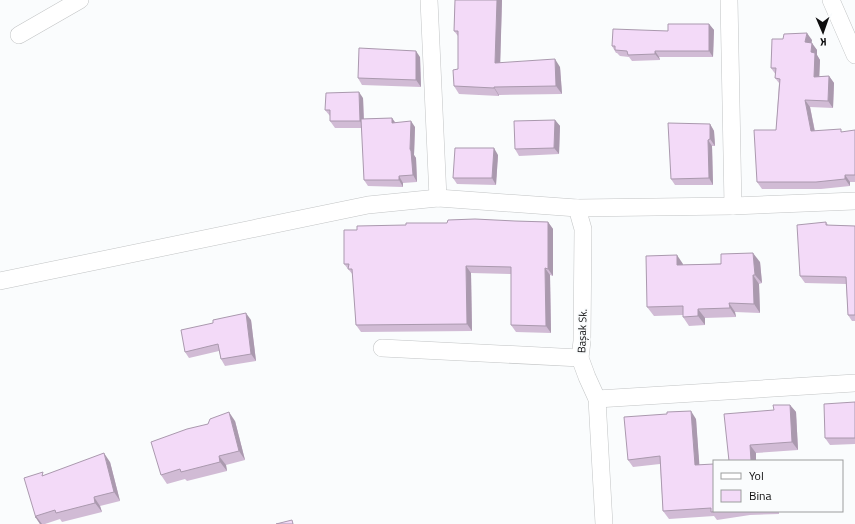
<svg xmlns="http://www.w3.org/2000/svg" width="855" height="524" font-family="'Titillium Web',sans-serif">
	<rect width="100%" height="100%" fill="#fafcfd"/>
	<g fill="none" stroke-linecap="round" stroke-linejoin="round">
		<!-- street casing -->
		<g stroke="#c2c4c5" stroke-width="18">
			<g id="street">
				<path d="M 429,0 L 438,198"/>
				<path d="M 729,0 L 733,206"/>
				<path d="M 831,0 L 855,55"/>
				<path d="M 19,35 L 80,0"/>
				<path d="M 577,208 L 583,229 L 582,341 L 580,358 L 587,377 L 597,399 L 604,524"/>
				<path d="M 0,281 L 368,205 L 438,198 L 577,208 L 733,206 L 855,201"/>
				<path d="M 382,348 L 580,358"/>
				<path d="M 597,399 L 855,383"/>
			</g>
		</g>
		<!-- street -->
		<use href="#street" stroke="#fff" stroke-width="17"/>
	</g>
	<!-- wall -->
	<g fill="#d1bbd5">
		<path d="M 455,0 L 502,0 L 500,63 L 560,67 L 562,94 L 499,95 L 499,96 L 459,94 L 454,86 L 458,69 L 458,36 L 454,31 Z"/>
		<path d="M 709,24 L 714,30 L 713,57 L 659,57 L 660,60 L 632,61 L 629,57 L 620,56 L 617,53 L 616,53 L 612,46 L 668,31 Z"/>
		<path d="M 783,39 L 812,40 L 811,43 L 817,50 L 817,55 L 820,60 L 819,76 L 829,76 L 834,83 L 833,108 L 810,107 L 815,131 L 843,132 L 855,131 L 855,182 L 850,182 L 850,186 L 821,189 L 762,189 L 757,182 L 776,130 L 779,83 L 775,78 L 776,75 L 771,68 Z"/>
		<path d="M 420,57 L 421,87 L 362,85 L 358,78 Z"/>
		<path d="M 363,98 L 364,119 L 392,118 L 395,122 L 415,127 L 414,155 L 416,158 L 417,182 L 403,183 L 403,187 L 368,186 L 364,180 L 362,128 L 335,128 L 330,121 L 330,116 L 325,110 Z"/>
		<path d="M 555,120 L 560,126 L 559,154 L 519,156 L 515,149 Z"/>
		<path d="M 710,124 L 714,131 L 715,146 L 712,146 L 713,185 L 675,185 L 671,179 Z"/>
		<path d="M 498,155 L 496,185 L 457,184 L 453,178 Z"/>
		<path d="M 515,221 L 548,222 L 553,229 L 553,276 L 550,275 L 551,333 L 516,332 L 511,325 L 511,274 L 471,273 L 472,331 L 361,332 L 356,325 L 353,275 L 344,264 L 357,230 L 406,225 L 447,223 Z"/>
		<path d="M 826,222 L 828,225 L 855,226 L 855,321 L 852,321 L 848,315 L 846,284 L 805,283 L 800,276 Z"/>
		<path d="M 760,262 L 762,283 L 759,284 L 760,313 L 735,312 L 736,317 L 705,318 L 705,325 L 689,326 L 683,317 L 683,315 L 654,316 L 647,307 L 683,264 L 683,265 Z"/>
		<path d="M 251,320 L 256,361 L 225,366 L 221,359 L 219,351 L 189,358 L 185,352 Z"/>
		<path d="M 855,402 L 855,444 L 830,445 L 825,438 Z"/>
		<path d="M 790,405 L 796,412 L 798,450 L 756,453 L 756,461 L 729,461 L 774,410 Z"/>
		<path d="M 696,419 L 699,465 L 714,511 L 779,511 L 779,514 L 750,515 L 717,520 L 714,516 L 669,519 L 663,511 L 660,464 L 633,467 L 628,460 Z"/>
		<path d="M 235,421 L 245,460 L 226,465 L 227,471 L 187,481 L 185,479 L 167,484 L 161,475 Z"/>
		<path d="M 110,462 L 120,501 L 100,506 L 102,512 L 62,522 L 60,519 L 45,524 L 40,524 L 36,518 L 45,475 Z"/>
	</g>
	<!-- shaded-wall -->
	<g fill="#aa99ae">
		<path d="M 497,0 L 502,0 L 500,71 L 495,63 Z"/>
		<path d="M 709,24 L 714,30 L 713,57 L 709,51 Z"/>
		<path d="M 807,33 L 812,40 L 810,50 L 805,42 Z"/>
		<path d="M 812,43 L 817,50 L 817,55 L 820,60 L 819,84 L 814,77 L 811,52 Z"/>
		<path d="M 416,51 L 420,57 L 421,87 L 416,80 Z"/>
		<path d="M 655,51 L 659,57 L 660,60 L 655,54 Z"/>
		<path d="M 555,59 L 560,67 L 562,94 L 556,86 Z"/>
		<path d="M 829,76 L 834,83 L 833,108 L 828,101 Z"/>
		<path d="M 494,87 L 499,95 L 499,96 L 494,88 Z"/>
		<path d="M 359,92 L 363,98 L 364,128 L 360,121 Z"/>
		<path d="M 805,100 L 810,107 L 816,138 L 811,131 Z"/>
		<path d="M 392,118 L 396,124 L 392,123 Z"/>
		<path d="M 555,120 L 560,126 L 559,154 L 554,148 Z"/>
		<path d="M 411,121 L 415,127 L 414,155 L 416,158 L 417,182 L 413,175 L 410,149 Z"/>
		<path d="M 710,124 L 714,131 L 715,146 L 710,139 Z"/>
		<path d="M 708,140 L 712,146 L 713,185 L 709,178 Z"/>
		<path d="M 494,148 L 498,155 L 496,185 L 492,178 Z"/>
		<path d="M 845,175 L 850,182 L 850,186 L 845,179 Z"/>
		<path d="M 399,176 L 403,183 L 403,187 L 399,180 Z"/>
		<path d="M 548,222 L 553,229 L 553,276 L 548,269 Z"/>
		<path d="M 753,253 L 760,262 L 762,283 L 755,275 Z"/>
		<path d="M 677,255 L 683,264 L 683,274 L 677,265 Z"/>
		<path d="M 466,266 L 471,273 L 472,331 L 467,324 Z"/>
		<path d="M 545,268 L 550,275 L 551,333 L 546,326 Z"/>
		<path d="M 753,275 L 759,284 L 760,313 L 754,304 Z"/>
		<path d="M 729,303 L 735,312 L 736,317 L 730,308 Z"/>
		<path d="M 698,309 L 705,318 L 705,325 L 698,316 Z"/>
		<path d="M 246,313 L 251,320 L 256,361 L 251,354 Z"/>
		<path d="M 790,405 L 796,412 L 798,450 L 792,442 Z"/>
		<path d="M 691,411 L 696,419 L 700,473 L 695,465 Z"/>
		<path d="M 229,412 L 235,421 L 245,460 L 239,451 Z"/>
		<path d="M 750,445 L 756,453 L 756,461 L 751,461 Z"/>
		<path d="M 104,453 L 110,462 L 120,501 L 114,492 Z"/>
		<path d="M 219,456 L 226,465 L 227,471 L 220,462 Z"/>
		<path d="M 94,497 L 100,506 L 102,512 L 95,503 Z"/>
		<path d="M 36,516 L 42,524 L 40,524 L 36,518 Z"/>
	</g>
	<!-- building -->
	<g fill="#f3daf8" stroke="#aa99ae">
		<path d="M 455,0 L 497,0 L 495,63 L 555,59 L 556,86 L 494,87 L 494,88 L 454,86 L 453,70 L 458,69 L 458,31 L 454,31 Z"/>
		<path d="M 668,24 L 709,24 L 709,51 L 655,51 L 655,54 L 628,55 L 627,51 L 615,50 L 615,46 L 612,46 L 613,29 L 668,31 Z"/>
		<path d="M 807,33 L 805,42 L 812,43 L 811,52 L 815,53 L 814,77 L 829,76 L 828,101 L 805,100 L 811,131 L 841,129 L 841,132 L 855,130 L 855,175 L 845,175 L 845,179 L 816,182 L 757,182 L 754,130 L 776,130 L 780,79 L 775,78 L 776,68 L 771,68 L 772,39 L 783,39 L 784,34 Z"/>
		<path d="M 359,48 L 416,51 L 416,80 L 358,78 Z"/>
		<path d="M 359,92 L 360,121 L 330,121 L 330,110 L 325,110 L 326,93 Z"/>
		<path d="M 392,118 L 392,123 L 411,121 L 410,149 L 411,151 L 413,175 L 399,176 L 399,180 L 364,180 L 361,119 Z"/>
		<path d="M 555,120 L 554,148 L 515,149 L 514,121 Z"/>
		<path d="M 668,123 L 710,124 L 710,139 L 708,140 L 709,178 L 671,179 Z"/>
		<path d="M 455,148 L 494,148 L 492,178 L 453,178 Z"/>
		<path d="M 475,219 L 515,221 L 548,222 L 548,269 L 545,268 L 546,326 L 511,325 L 511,267 L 466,266 L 467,324 L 356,325 L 352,269 L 348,269 L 349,264 L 344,264 L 344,230 L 357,230 L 357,226 L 406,225 L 406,223 L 447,223 L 448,220 Z"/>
		<path d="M 826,222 L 826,225 L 855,226 L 855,315 L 848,315 L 846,277 L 800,276 L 797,225 Z"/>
		<path d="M 753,253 L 755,275 L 753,275 L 754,304 L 729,303 L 730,308 L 698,309 L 698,316 L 683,317 L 683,306 L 647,307 L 646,256 L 677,255 L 677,265 L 721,264 L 721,254 Z"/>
		<path d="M 246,313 L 251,354 L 221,359 L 218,344 L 185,352 L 181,330 L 213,323 L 213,320 Z"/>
		<path d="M 855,402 L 855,438 L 825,438 L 824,404 Z"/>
		<path d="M 773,405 L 790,405 L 792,442 L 750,445 L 751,461 L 729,461 L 724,414 L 774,410 Z"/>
		<path d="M 691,411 L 695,465 L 714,464 L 714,511 L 720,511 L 711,512 L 711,508 L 663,511 L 660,456 L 628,460 L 624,417 L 667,414 L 667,412 Z"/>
		<path d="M 229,412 L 239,451 L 219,456 L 220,462 L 181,472 L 180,469 L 161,475 L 151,442 L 187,429 L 208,424 L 210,419 Z"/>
		<path d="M 104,453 L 114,492 L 94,497 L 95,503 L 56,513 L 55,510 L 36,516 L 36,518 L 24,478 L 43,472 L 42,476 Z"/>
		<path d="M 292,520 L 293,524 L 276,524 Z"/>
	</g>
	<g text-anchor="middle" stroke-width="3.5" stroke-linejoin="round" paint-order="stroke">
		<!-- street labels -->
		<g font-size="11" fill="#0e0e0f" stroke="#fafcfd">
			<text transform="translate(582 331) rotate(-88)" y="4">Başak Sk.</text>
		</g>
	</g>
	<!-- legend -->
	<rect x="713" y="460" width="130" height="52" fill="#fafcfd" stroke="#9c9d9e"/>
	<rect x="721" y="473" width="20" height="6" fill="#ffffff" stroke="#9c9d9e"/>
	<text x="749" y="480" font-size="12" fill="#0e0e0f">Yol</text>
	<rect x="721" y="490" width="20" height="12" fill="#f3daf8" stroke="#9c9d9e"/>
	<text x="749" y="500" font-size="12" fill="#0e0e0f">Bina</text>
	<!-- north arrow -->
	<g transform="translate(823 32) rotate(178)" stroke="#fafcfd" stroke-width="3" paint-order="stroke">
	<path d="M0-3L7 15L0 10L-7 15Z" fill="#0e0e0f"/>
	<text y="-6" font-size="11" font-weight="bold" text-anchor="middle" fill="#0e0e0f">K</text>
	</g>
</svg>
